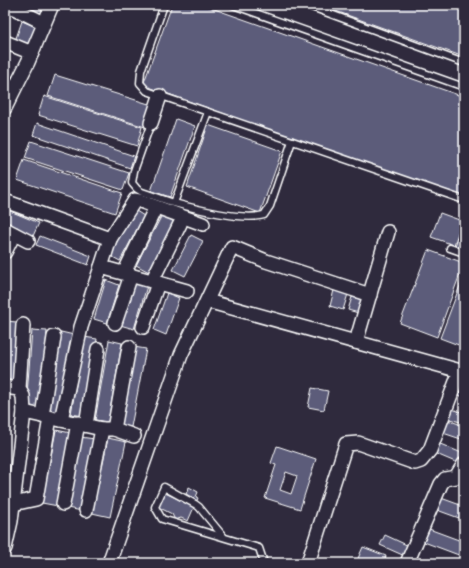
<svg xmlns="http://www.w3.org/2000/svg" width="469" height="568" font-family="'Gochi Hand',sans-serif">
	<rect width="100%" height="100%" fill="#2f2a3d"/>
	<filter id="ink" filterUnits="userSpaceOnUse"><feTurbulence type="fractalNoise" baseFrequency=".025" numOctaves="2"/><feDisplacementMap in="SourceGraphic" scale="8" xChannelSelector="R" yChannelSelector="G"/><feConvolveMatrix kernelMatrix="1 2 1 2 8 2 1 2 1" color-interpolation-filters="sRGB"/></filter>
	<g filter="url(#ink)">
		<!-- building -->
		<g fill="#5b5c7a" stroke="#fff" fill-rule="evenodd">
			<path d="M 29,5 L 46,5 L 40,17 L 27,11 Z"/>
			<path d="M 172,5 L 203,5 L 464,97 L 464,199 L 143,85 Z"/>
			<path d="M 319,5 L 464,5 L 464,57 Z"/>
			<path d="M 22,21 L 39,28 L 32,47 L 15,41 Z"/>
			<path d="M 5,74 L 15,78 L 10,88 L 5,86 Z"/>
			<path d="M 55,75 L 152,105 L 145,127 L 48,96 Z"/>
			<path d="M 44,96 L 142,127 L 137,146 L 38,115 Z"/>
			<path d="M 176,119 L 195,126 L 170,197 L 151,191 Z"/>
			<path d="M 37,123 L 134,156 L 130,168 L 33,135 Z"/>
			<path d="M 208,125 L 282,151 L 260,213 L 187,187 Z"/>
			<path d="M 31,141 L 129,173 L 123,190 L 25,158 Z"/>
			<path d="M 24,160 L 122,193 L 115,213 L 17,180 Z"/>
			<path d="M 5,209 L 39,223 L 33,236 L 5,224 Z"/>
			<path d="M 133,209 L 144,216 L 120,261 L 109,255 Z"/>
			<path d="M 440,213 L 462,221 L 454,245 L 431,237 Z"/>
			<path d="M 162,215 L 175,222 L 149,272 L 136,265 Z"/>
			<path d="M 464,220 L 464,250 L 455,246 Z"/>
			<path d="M 191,235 L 203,241 L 185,276 L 173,270 Z"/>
			<path d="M 40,236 L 91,256 L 88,265 L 36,245 Z"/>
			<path d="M 428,250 L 464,263 L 437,337 L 400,323 Z"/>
			<path d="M 464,275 L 464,347 L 440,338 Z"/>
			<path d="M 106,280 L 119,285 L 107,323 L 94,319 Z"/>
			<path d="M 134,282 L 147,286 L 134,329 L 120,325 Z"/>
			<path d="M 334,290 L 348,294 L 343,310 L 330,306 Z"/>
			<path d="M 167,293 L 179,298 L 166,335 L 154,330 Z"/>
			<path d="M 352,297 L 365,301 L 362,314 L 348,310 Z"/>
			<path d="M 5,321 L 17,322 L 13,381 L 5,380 Z"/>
			<path d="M 32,330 L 47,331 L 41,410 L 26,408 Z"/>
			<path d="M 61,332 L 74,335 L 60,413 L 47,410 Z"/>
			<path d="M 84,337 L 97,339 L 83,416 L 71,414 Z"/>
			<path d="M 109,340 L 122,343 L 108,422 L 95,420 Z"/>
			<path d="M 134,347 L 146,349 L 131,427 L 119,425 Z"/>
			<path d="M 462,385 L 464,386 L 464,397 L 458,395 Z"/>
			<path d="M 312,388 L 328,391 L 324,410 L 308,407 Z"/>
			<path d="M 449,408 L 464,413 L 464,423 L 446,418 Z"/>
			<path d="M 448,420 L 464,426 L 464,440 L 443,433 Z"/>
			<path d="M 56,430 L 71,433 L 58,506 L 42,503 Z"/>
			<path d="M 80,437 L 95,439 L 82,511 L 67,508 Z"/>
			<path d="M 108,438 L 126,442 L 110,517 L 92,513 Z"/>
			<path d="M 438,443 L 464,454 L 460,464 L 434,453 Z"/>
			<path d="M 277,446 L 316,459 L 300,509 L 265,498 L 276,465 L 271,463 ZM 286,472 L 297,476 L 291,494 L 280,490 Z"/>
			<path d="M 189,487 L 198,492 L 196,497 L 198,498 L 188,521 L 181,518 L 175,520 L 172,514 L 158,507 L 165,493 L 191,505 L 195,499 L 186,494 Z"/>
			<path d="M 441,498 L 463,506 L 459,518 L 437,510 Z"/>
			<path d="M 429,529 L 464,542 L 464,557 L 424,542 Z"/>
			<path d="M 385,535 L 411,547 L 407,557 L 380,545 Z"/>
			<path d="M 363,547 L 386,556 L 383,563 L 356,563 Z"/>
		</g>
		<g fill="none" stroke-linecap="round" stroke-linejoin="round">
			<!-- service casing -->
			<g stroke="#fff" stroke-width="9">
				<g id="service">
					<path d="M 164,5 L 141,71 L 140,83 L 147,91 L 464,200"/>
					<path d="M 233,5 L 464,87"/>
					<path d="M 306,5 L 464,63"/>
					<path d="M 151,123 L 134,171 L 132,183 L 137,189 L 142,192 L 174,203 L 208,112"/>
					<path d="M 174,203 C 196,209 243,221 264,215 L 270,206 L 292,141"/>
					<path d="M 450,248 L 464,253"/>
					<path d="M 193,503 L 164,487 L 155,507 L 162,519 L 259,548 L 264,563"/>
					<path d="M 195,504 L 199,507 L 223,536"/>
				</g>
			</g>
			<!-- minor casing -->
			<g stroke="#fff" stroke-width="16">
				<g id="minor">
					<path d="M 8,5 L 44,23"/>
					<path d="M 5,42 L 32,53"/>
					<path d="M 5,108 L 28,62 L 52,5"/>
					<path d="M 151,123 L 160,96"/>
					<path d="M 5,201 L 110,239 L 101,267"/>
					<path d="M 5,229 L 28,241"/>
					<path d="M 110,239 L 135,200 L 140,201 L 203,224"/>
					<path d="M 5,252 L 14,234"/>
					<path d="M 124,273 L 153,213"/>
					<path d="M 152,281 L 180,224"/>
					<path d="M 207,301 L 464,372"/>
					<path d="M 115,323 L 131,275"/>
					<path d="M 143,327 L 158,283"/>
					<path d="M 356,342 L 388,232"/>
					<path d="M 5,387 L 19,389 L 23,396 L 24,412 L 11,521 L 5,548"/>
					<path d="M 19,389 L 23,325"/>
					<path d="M 24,412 L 102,429 L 114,429 L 134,436"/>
					<path d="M 42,416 L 54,337"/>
					<path d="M 61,420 L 81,327 L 101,267 L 187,291"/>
					<path d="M 86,425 L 98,349"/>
					<path d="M 114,429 L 129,347"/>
					<path d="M 13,504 L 36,499 L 50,418"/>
					<path d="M 63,504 L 78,423"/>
					<path d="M 86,510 L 102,429"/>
					<path d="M 109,563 L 181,355 L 232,247 L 266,261 L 370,295"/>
					<path d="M 308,563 L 346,444 L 358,443 L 415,463 L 421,461 L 430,450 L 460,371"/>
					<path d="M 407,563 L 441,484 L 445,479 L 456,477 L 464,464"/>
				</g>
			</g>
			<!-- service -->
			<use href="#service" stroke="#2f2a3d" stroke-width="6"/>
			<!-- minor -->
			<use href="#minor" stroke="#2f2a3d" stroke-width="13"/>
		</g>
	</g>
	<!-- margin -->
	<rect width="469" height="568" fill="none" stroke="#2f2a3d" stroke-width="20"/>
	<rect x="10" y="10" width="449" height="548" fill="none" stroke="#fff" stroke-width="1.5" filter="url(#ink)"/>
</svg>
